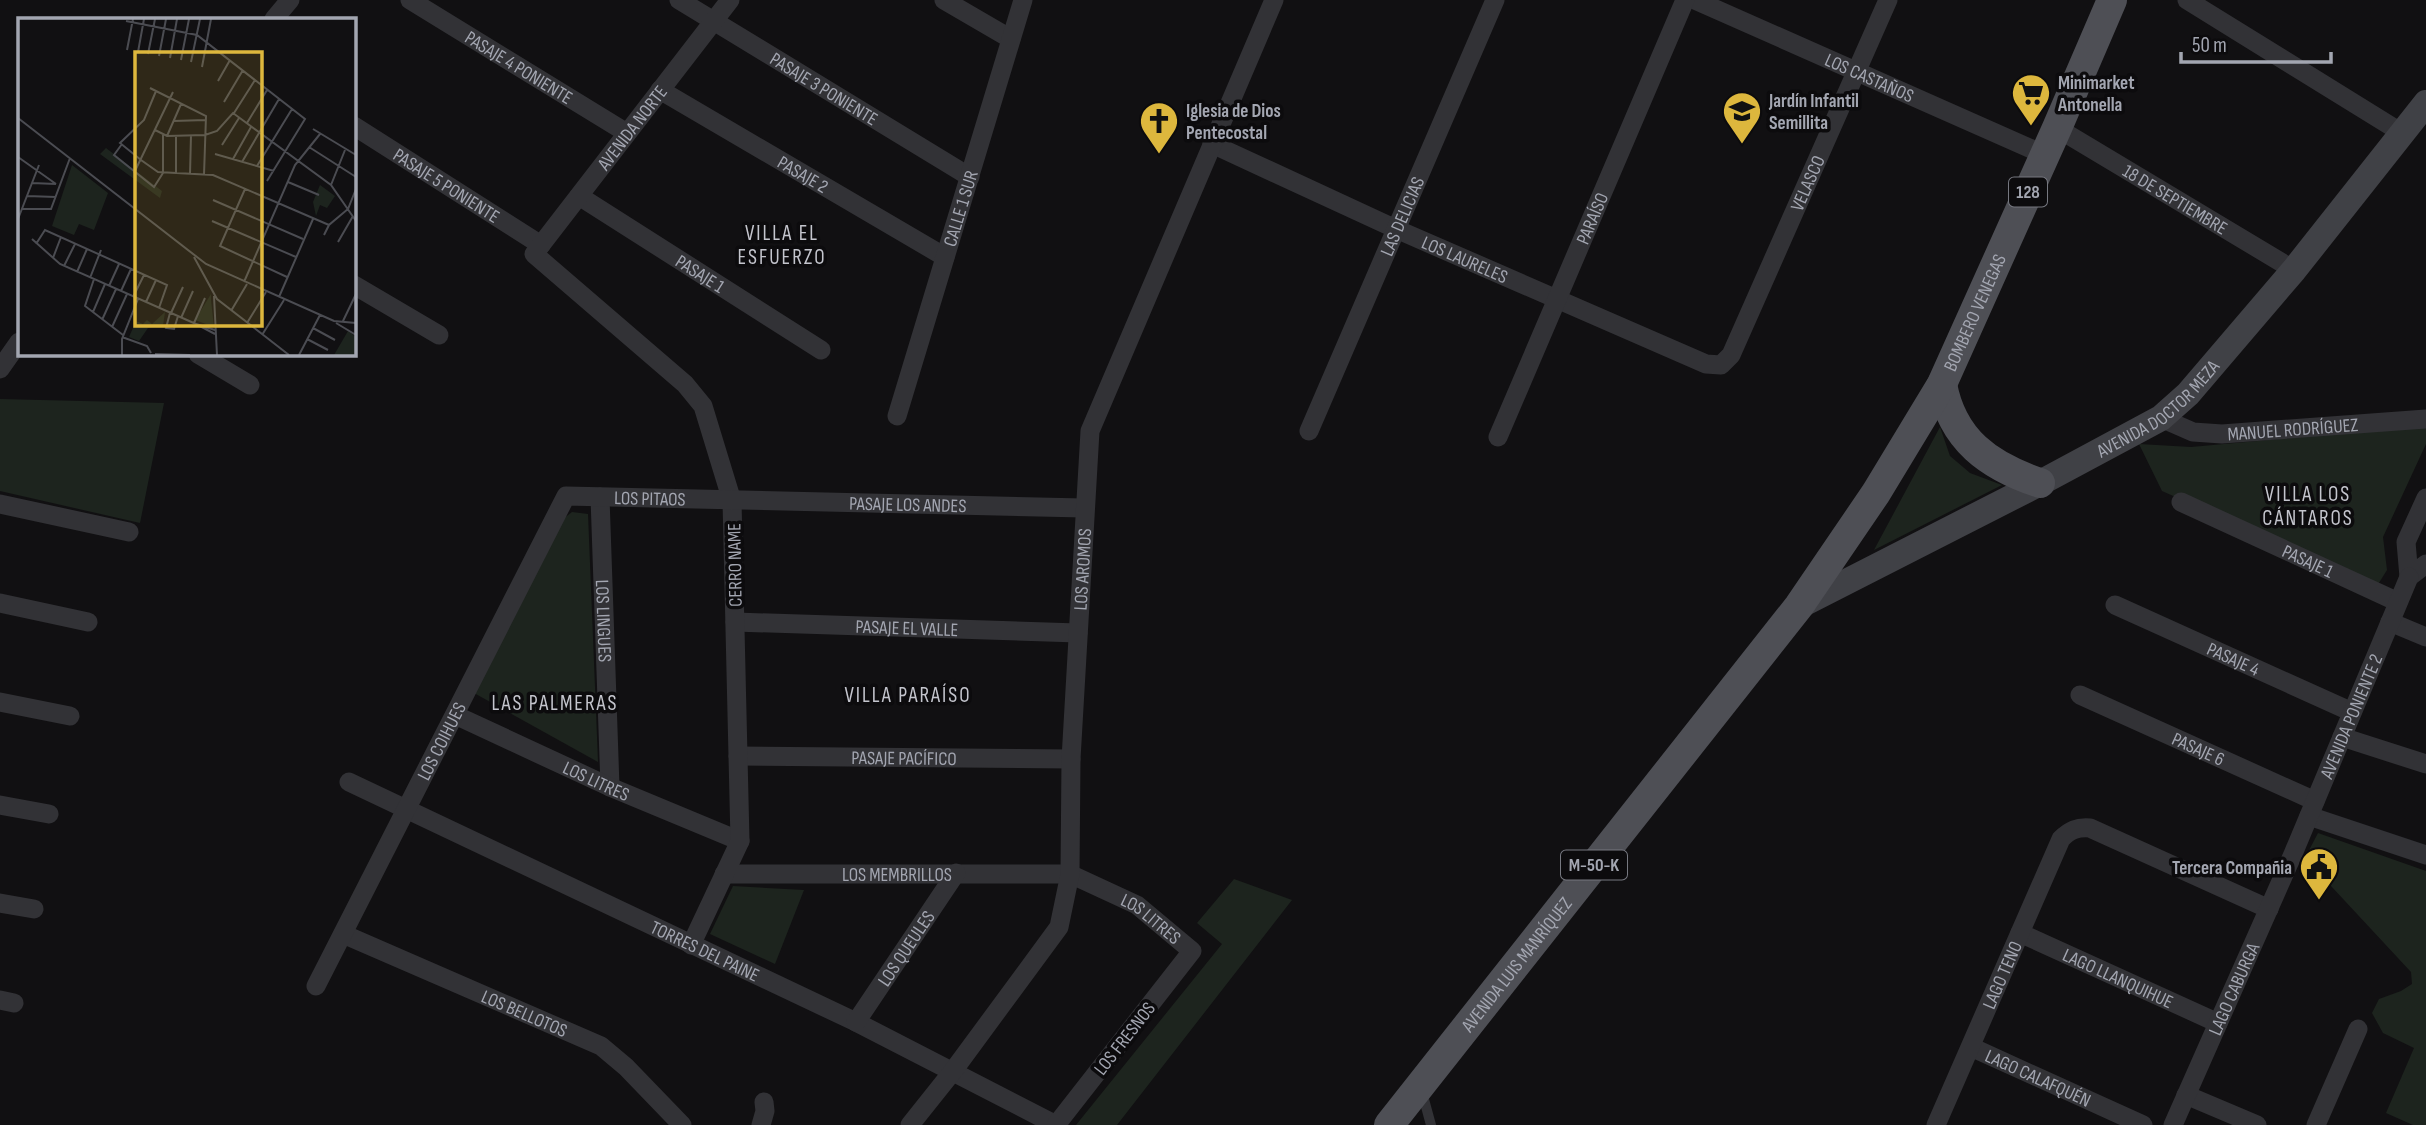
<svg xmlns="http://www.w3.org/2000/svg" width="2426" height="1125" font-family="'Sofia Sans Condensed',sans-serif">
	<rect width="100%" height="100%" fill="#111012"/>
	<!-- green -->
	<g fill="#1d241e">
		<path d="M 0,399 L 164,403 L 140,523 L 0,491 Z"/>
		<path d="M 2426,426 L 2426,444 L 2383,537 L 2387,570 L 2377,586 L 2162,491 L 2139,444 L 2191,447 Z"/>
		<path d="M 1940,427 L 1950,456 L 1970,473 L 2002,485 L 1874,550 Z"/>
		<path d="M 572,512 L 588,514 L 598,762 L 474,693 L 559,522 Z"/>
		<path d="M 2318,833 L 2426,871 L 2426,1125 L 2413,1125 L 2386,1113 L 2414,1048 L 2383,1033 L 2372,1013 L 2379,999 L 2401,991 L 2412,984 L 2411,972 L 2305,858 Z"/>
		<path d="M 1234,879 L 1292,900 L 1117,1125 L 1076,1125 L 1222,944 L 1197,923 Z"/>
		<path d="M 733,886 L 804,890 L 775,964 L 710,934 Z"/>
	</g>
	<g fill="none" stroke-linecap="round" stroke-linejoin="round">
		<!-- service -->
		<path stroke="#323236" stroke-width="10" d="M 1422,1092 L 1431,1125"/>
		<!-- minor -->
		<g stroke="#323236" stroke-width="19">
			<path id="s1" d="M 410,0 L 627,133"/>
			<path id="s2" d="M 679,0 L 970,177"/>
			<path d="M 944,0 L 1011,39"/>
			<path id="s3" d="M 1695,0 L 2045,155"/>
			<path d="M 2187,0 L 2402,133"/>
			<path d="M 274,19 L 290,0"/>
			<path id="s4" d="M 660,90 L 945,257"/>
			<path id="s5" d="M 354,126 L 541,245"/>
			<path id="s6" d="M 2057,128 L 2294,270"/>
			<path id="s7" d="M 1212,144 L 1396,229 L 1706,364 L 1721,365 L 1731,355 L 1888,0"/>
			<path id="s8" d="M 579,196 L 821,350"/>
			<path d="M 354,285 L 439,335"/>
			<path d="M 198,354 L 250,385"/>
			<path d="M 0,369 L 19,342"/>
			<path id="s9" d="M 897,416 L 1023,0"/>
			<path id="s10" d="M 2161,418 L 2193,432 L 2222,434 L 2426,419"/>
			<path id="s11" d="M 1309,431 L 1495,0"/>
			<path id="s12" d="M 1498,437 L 1685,0"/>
			<path id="s13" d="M 600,497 L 610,787"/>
			<path d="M 2426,498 L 2406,542 L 2409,577 L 2426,564"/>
			<path id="s14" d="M 2181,502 L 2398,602"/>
			<path d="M 0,504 L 129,532"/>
			<path d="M 0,603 L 88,622"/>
			<path id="s15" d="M 2115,605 L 2352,712"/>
			<path id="s16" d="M 735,622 L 1078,633"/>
			<path d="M 2390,622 L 2426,637"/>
			<path id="s17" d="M 2080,695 L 2315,801"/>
			<path d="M 0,702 L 70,716"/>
			<path id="s18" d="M 455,715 L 610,787 L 740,841"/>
			<path d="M 2342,737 L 2426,764"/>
			<path id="s19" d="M 738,756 L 1071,759"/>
			<path id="s20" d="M 349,782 L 856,1022 L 1056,1125"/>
			<path d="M 0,805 L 49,814"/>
			<path d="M 2309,816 L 2426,855"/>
			<path id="s21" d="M 724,874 L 1070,874 L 1137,905 L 1192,951 L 1056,1125"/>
			<path d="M 0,903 L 34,909"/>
			<path id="s22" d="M 2020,933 L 2218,1023"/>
			<path id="s23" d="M 343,934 L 601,1046 L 626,1067 L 682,1125"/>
			<path id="s24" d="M 691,945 L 740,841 L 732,501 L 703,406 L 685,384 L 534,254 L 730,0"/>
			<path id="s25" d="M 316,986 L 566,496 L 1084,508"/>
			<path d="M 0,1000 L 14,1003"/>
			<path id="s26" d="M 856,1022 L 956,873"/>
			<path id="s27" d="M 1971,1047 L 2143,1125"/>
			<path d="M 2186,1095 L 2257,1125"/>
			<path d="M 761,1125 L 765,1111 L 764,1102"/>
			<path id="s28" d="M 910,1125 L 953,1071 L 1059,927 L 1070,874 L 1071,759 L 1090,431 L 1274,0"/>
			<path id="s29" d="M 1936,1125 L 2061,839 C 2070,830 2077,827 2090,828 L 2269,909"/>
			<path id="s30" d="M 2173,1125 L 2293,854 L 2409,577"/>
			<path d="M 2316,1125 L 2358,1029"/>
		</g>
		<!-- secondary -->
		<path stroke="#404146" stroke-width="26" id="s31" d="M 1799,606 L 2040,483 L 2161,418 L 2188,394 L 2294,270 L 2426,103"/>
		<!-- primary -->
		<g stroke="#4e4f55" stroke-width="30">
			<path d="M 1942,384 C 1952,440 1989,466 2040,483"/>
			<path id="s32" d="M 1389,1125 L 1799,606 L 1876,493 L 1942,384 L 2057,128 L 2112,0"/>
		</g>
	</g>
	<!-- icons -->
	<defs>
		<g id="supermarket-pin" transform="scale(2.0125)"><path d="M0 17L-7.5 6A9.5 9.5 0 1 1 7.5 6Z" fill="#ddb73d" stroke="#0c0b0d"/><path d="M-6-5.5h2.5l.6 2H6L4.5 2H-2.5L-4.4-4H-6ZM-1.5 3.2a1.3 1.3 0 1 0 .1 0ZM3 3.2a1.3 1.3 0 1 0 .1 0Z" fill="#111"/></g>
		<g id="school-pin" transform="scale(2.0125)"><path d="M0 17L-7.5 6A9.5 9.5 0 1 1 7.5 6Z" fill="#ddb73d" stroke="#0c0b0d"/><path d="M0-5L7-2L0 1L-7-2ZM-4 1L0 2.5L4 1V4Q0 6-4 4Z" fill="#111"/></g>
		<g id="church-pin" transform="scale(2.0125)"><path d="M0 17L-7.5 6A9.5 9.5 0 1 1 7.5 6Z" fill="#ddb73d" stroke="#0c0b0d"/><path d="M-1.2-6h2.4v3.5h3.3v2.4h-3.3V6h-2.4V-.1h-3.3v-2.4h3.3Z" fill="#111"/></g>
		<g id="civic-pin" transform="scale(2.0125)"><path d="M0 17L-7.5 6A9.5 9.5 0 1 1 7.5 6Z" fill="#ddb73d" stroke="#0c0b0d"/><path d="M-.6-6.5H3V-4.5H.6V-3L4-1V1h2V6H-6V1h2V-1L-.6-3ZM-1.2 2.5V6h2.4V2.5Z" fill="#111"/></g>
	</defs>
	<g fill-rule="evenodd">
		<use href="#supermarket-pin" x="2031" y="93"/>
		<use href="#school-pin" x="1742" y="111"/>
		<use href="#church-pin" x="1159" y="121"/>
		<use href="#civic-pin" x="2319" y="867"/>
	</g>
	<g text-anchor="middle" stroke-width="7" stroke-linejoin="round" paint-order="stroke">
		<!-- shield labels -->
		<g fill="#0c0b0d" stroke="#767880" stroke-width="2">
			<rect x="2009" y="177.5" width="38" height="29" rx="5"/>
			<rect x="1561" y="850.5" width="66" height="29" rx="5"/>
		</g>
		<g font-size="18" font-weight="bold" fill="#a3a6b1">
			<text x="2028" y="198">128</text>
			<text x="1594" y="871">M-50-K</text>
		</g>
		<!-- street labels -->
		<g font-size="19" fill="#a3a6b1" stroke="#0c0b0d">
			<text dy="7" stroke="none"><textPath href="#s1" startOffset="128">PASAJE 4 PONIENTE</textPath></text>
			<text dy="7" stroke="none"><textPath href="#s3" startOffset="191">LOS CASTAÑOS</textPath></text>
			<text dy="7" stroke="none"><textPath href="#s2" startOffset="170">PASAJE 3 PONIENTE</textPath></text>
			<text dy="7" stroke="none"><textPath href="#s24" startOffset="942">AVENIDA NORTE</textPath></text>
			<text dy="7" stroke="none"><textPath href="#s4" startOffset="166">PASAJE 2</textPath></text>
			<text dy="7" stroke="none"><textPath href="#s7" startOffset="758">VELASCO</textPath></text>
			<text dy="7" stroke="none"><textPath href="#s5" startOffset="110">PASAJE 5 PONIENTE</textPath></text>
			<text dy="7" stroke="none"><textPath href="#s6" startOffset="138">18 DE SEPTIEMBRE</textPath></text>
			<text dy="7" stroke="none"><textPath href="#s9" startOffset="217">CALLE 1 SUR</textPath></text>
			<text dy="7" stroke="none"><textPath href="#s11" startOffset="234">LAS DELICIAS</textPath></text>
			<text dy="7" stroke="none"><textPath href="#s12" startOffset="238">PARAÍSO</textPath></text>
			<text dy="7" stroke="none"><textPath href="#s7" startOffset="278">LOS LAURELES</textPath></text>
			<text dy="7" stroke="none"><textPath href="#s8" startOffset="144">PASAJE 1</textPath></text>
			<text dy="7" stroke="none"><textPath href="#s32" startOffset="1004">BOMBERO VENEGAS</textPath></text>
			<text dy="7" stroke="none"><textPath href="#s31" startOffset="411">AVENIDA DOCTOR MEZA</textPath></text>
			<text dy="7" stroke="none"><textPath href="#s10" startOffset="135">MANUEL RODRÍGUEZ</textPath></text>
			<text dy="7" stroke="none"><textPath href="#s25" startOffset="634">LOS PITAOS</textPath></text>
			<text dy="7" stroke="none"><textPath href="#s25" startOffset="892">PASAJE LOS ANDES</textPath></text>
			<text dy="7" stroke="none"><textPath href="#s14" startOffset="140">PASAJE 1</textPath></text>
			<text transform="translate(734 565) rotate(-91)" y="7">CERRO NAME</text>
			<text dy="7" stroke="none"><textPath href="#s28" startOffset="607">LOS AROMOS</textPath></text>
			<text dy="7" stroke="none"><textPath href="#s13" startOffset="124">LOS LINGUES</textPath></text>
			<text dy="7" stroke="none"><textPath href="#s16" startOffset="172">PASAJE EL VALLE</textPath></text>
			<text dy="7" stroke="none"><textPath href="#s15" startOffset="130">PASAJE 4</textPath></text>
			<text dy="7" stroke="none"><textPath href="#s30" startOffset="446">AVENIDA PONIENTE 2</textPath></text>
			<text dy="7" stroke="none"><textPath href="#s25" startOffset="275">LOS COIHUES</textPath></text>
			<text dy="7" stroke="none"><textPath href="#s17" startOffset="130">PASAJE 6</textPath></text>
			<text dy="7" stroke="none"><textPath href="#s19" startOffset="166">PASAJE PACÍFICO</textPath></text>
			<text dy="7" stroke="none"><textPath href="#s18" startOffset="156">LOS LITRES</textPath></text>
			<text dy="7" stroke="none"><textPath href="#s21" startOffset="173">LOS MEMBRILLOS</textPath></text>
			<text dy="7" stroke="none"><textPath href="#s21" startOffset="439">LOS LITRES</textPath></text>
			<text dy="7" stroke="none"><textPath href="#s26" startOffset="89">LOS QUEULES</textPath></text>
			<text dy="7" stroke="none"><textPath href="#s20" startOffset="394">TORRES DEL PAINE</textPath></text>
			<text dy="7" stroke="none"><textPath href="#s32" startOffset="205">AVENIDA LUIS MANRÍQUEZ</textPath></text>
			<text dy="7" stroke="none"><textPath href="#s29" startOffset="164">LAGO TENO</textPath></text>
			<text dy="7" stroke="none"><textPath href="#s22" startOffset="108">LAGO LLANQUIHUE</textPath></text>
			<text dy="7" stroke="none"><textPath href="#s30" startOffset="149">LAGO CABURGA</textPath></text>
			<text dy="7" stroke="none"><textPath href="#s23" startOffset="198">LOS BELLOTOS</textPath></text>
			<text transform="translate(1124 1038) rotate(-52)" y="7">LOS FRESNOS</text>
			<text dy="7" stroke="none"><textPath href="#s27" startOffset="74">LAGO CALAFQUÉN</textPath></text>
		</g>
		<!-- poi labels -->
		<g font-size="19" font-weight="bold" fill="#a3a6b1" stroke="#0c0b0d" text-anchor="start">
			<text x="2058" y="89">Minimarket<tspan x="2058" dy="22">Antonella</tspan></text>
			<text x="1769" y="107">Jardín Infantil<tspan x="1769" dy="22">Semillita</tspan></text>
			<text x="1186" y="117">Iglesia de Dios<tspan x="1186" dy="22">Pentecostal</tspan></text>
			<text x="2292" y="874" text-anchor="end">Tercera Compañia</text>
		</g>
		<!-- neighbourhood labels -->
		<g font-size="21" letter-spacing="2" fill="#c4c5cd" stroke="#0c0b0d">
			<text x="782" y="240">VILLA EL<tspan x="782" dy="24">ESFUERZO</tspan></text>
			<text x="2308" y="501">VILLA LOS<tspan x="2308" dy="24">CÁNTAROS</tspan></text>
			<text x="908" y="702">VILLA PARAÍSO</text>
			<text x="555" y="710">LAS PALMERAS</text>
		</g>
	</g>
	<!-- overview -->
	<g transform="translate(18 18)">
		<rect width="338" height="338" fill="#111012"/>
		<path d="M 88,130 L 144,173 L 142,180 L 82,136 ZM 54,147 L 90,175 L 76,212 L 61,206 L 56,217 L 34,208 ZM 302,167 L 317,178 L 309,190 L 302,187 L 298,198 L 295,184 ZM 193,276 L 193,282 L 196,309 L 177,302 ZM 147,294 L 145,308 L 130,310 L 121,323 L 111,319 L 118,303 L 125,306 L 129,302 L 134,306 ZM 330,313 L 338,319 L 338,337 L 316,337 Z" fill="#1d241e"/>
		<path fill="none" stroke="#4b4c52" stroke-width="2" d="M 108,3 L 179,17 L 287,101 L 249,163M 109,32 L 115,1M 120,34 L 126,1M 130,36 L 137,1M 141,38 L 148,1M 152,40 L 159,1M 163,42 L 171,1M 173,44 L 182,1M 184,49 L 193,1M 200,63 L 212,42M 132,70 L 188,98 L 186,157M 138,73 L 126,102 L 102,125 L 123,142 L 140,154 L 195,157 L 311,207M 206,84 L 225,52M 216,95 L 237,62M 0,100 L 188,246 L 316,303 L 338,305M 155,103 L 188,102M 229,105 L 249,72M 295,111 L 338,137M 137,112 L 149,118 L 187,117 L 199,113 L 215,95 L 313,167 L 338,203M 149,118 L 163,86M 104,126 L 96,137 L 136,169 L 145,155 L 145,116M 204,127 L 221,100M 291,129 L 338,159M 197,136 L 256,153M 0,139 L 38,166M 215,141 L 233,109M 224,144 L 261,81M 239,148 L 274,91M 116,155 L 155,74M 158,155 L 158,118M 172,156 L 173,117M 270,164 L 301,177M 14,165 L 38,166M 313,167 L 327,132M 227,171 L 202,228 L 269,259M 9,178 L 38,179M 195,182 L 285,221M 4,191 L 33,191 L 52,140M 0,201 L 21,147M 194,203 L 278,239M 306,217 L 311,207 L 330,191 L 338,171M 14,221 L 42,246 L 178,306M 320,224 L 335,198M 18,226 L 27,212 L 149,267 L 141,290M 176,239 L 199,281 L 271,337M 35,240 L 43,219M 46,248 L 57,226M 59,254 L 69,231M 72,260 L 83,232M 76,261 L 67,288 L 105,317M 226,264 L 277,147 L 302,116M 91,268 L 101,246M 103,273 L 113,251M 196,278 L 199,337M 115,279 L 126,257M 261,279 L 295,201M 128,284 L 138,262M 213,293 L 229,266M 75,294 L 87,266M 152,295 L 148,310 L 156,311 L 160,298M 153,295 L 165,269M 163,300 L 175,273M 84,302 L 98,271M 325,303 L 338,276M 176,305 L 187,280M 229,305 L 248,274M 318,305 L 338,317M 94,309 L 109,276M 295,310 L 317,322M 197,312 L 178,306 L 197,316M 244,317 L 266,282M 104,319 L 129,328 L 133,335M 289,321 L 310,332M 137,336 L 172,337M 104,337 L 104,321 L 120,281M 281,337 L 302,297"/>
		<path fill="#ddb73d" fill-opacity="0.15" stroke="#ddb73d" stroke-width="3.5" d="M 117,34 L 244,34 L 244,308 L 117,308 Z"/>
		<rect width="338" height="338" fill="none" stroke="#a3a6b1" stroke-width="3.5"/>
	</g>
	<!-- scale -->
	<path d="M2181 52v10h150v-10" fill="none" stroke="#a3a6b1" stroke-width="3.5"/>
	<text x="2192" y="52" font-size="21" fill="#a3a6b1" stroke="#0c0b0d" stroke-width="5" paint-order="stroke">50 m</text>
</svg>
